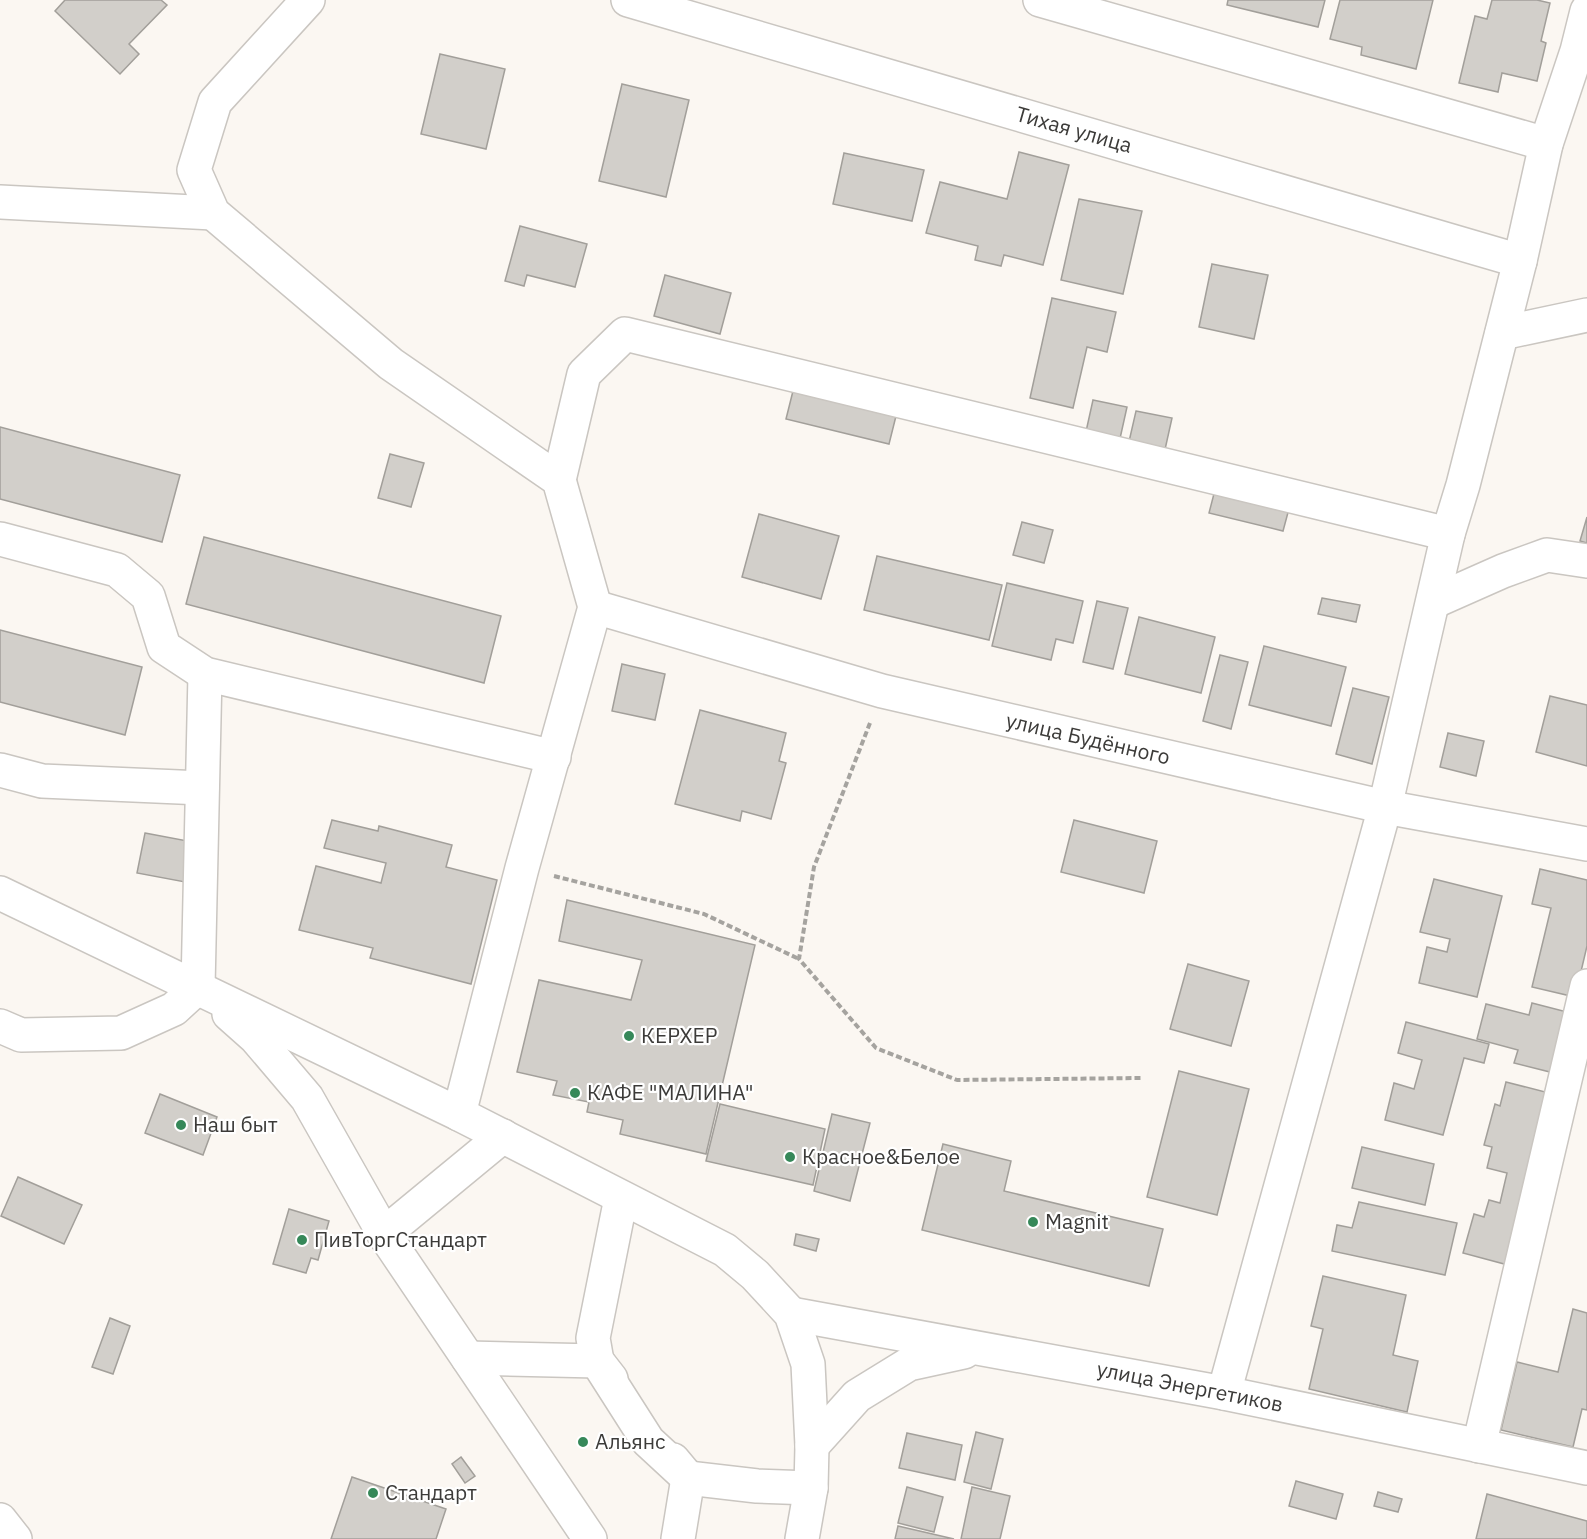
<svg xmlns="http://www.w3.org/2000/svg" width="1587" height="1539" font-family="'IBM Plex Sans',sans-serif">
	<rect width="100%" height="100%" fill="#fbf7f2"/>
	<!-- building -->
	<g fill="#d2cfca" stroke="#a29f9a" stroke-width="1.5">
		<path d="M 65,0 L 161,0 L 167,5 L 129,44 L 139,54 L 120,74 L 55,11 Z"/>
		<path d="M 1228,0 L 1325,0 L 1318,27 L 1227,5 Z"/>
		<path d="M 1340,0 L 1433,0 L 1416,69 L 1361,55 L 1362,47 L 1330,39 Z"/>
		<path d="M 1492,0 L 1537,0 L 1550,3 L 1541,41 L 1546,43 L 1537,81 L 1502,73 L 1498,92 L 1459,83 L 1475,16 L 1487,19 Z"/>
		<path d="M 440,54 L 505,69 L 486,149 L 421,134 Z"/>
		<path d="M 622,84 L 689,100 L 666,197 L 599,181 Z"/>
		<path d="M 1019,152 L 1069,165 L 1043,265 L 1004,255 L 1001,266 L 975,260 L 978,246 L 926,233 L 940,182 L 1007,199 Z"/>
		<path d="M 844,153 L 924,170 L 912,221 L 833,204 Z"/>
		<path d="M 1079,199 L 1142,211 L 1123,294 L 1061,280 Z"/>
		<path d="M 520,226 L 587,244 L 575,287 L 527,275 L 524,286 L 505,281 Z"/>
		<path d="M 1212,264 L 1268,275 L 1254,339 L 1199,327 Z"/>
		<path d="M 665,275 L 731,293 L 720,334 L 654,316 Z"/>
		<path d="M 1052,298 L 1116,312 L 1107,352 L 1087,347 L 1073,408 L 1030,398 Z"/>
		<path d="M 793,391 L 896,416 L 889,444 L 786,419 Z"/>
		<path d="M 1093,400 L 1127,407 L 1119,443 L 1085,436 Z"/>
		<path d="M 1136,411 L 1172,418 L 1164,454 L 1128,446 Z"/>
		<path d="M 0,427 L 180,475 L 162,542 L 0,499 Z"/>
		<path d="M 390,454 L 424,463 L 411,507 L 378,498 Z"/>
		<path d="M 1216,486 L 1290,505 L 1283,531 L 1209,513 Z"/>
		<path d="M 759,514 L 839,536 L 821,599 L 742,577 Z"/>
		<path d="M 1587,517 L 1587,543 L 1580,541 Z"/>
		<path d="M 1022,522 L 1053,530 L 1044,563 L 1013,555 Z"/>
		<path d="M 204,537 L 501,616 L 484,683 L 186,604 Z"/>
		<path d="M 877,556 L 1002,585 L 989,640 L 864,610 Z"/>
		<path d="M 1007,583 L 1083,601 L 1073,643 L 1056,639 L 1051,660 L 992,646 Z"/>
		<path d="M 1322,598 L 1360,605 L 1356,622 L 1318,614 Z"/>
		<path d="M 1097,601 L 1128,608 L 1113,669 L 1083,662 Z"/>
		<path d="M 1139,617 L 1215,637 L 1201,693 L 1125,674 Z"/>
		<path d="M 0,630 L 142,667 L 125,735 L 0,702 Z"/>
		<path d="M 1264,646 L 1346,667 L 1331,726 L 1249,705 Z"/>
		<path d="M 1220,655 L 1248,662 L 1231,729 L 1203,721 Z"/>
		<path d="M 622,664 L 665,674 L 655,720 L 612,711 Z"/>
		<path d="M 1353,688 L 1389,697 L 1372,764 L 1336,754 Z"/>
		<path d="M 1550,696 L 1587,705 L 1587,766 L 1536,752 Z"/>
		<path d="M 700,710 L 786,733 L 779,761 L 786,763 L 771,819 L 742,811 L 740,821 L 675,804 Z"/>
		<path d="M 1448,733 L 1484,741 L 1476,776 L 1440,767 Z"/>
		<path d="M 332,820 L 378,831 L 379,826 L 452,845 L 446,867 L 497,880 L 471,984 L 370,958 L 373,948 L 299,930 L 316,866 L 381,883 L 386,863 L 324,848 Z"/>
		<path d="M 1074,820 L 1157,841 L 1144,893 L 1061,872 Z"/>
		<path d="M 145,833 L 193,842 L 185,882 L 137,873 Z"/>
		<path d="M 1540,869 L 1587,880 L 1587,946 L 1575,997 L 1532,987 L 1551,908 L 1532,904 Z"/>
		<path d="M 1434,879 L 1502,896 L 1477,997 L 1419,983 L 1427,947 L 1447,952 L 1450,939 L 1420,932 Z"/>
		<path d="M 567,900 L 755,945 L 706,1154 L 620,1134 L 623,1120 L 587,1112 L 589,1102 L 553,1095 L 557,1081 L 517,1072 L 539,980 L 631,1000 L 642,960 L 559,941 Z"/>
		<path d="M 1188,964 L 1249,981 L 1231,1046 L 1170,1029 Z"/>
		<path d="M 1532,1003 L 1567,1012 L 1550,1072 L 1514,1063 L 1518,1050 L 1477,1039 L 1486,1004 L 1529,1015 Z"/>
		<path d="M 1406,1022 L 1489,1044 L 1484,1063 L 1464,1058 L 1443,1135 L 1385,1120 L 1394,1083 L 1414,1089 L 1422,1060 L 1398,1053 Z"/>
		<path d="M 1179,1071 L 1249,1089 L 1217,1215 L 1147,1197 Z"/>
		<path d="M 1506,1082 L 1553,1094 L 1508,1265 L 1463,1253 L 1474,1214 L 1484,1217 L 1489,1200 L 1500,1203 L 1507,1173 L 1487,1168 L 1492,1147 L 1484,1145 L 1495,1104 L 1500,1106 Z"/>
		<path d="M 160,1094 L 217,1117 L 203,1155 L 145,1133 Z"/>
		<path d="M 720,1104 L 825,1129 L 813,1185 L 706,1161 Z"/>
		<path d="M 832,1114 L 870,1123 L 850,1201 L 814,1191 Z"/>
		<path d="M 943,1144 L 1011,1161 L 1004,1191 L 1163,1229 L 1149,1286 L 922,1230 Z"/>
		<path d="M 1362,1147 L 1434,1164 L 1425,1205 L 1352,1188 Z"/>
		<path d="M 18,1177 L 82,1205 L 64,1244 L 1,1216 Z"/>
		<path d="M 1359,1202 L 1457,1223 L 1445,1275 L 1332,1251 L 1337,1225 L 1352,1228 Z"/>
		<path d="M 289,1209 L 329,1221 L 318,1260 L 311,1258 L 306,1273 L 273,1264 Z"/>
		<path d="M 796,1234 L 819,1239 L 816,1251 L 794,1245 Z"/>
		<path d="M 1323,1276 L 1406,1295 L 1393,1355 L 1418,1361 L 1407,1412 L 1309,1389 L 1323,1329 L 1311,1326 Z"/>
		<path d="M 1573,1309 L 1587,1313 L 1587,1410 L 1582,1409 L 1573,1447 L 1501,1430 L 1517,1362 L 1558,1372 Z"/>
		<path d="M 110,1318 L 130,1326 L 113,1374 L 92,1367 Z"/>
		<path d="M 976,1432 L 1003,1439 L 991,1489 L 964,1482 Z"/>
		<path d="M 907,1433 L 962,1445 L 955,1480 L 899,1468 Z"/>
		<path d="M 461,1457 L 475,1476 L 465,1483 L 452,1464 Z"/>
		<path d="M 352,1477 L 446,1509 L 436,1539 L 331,1539 Z"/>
		<path d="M 1296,1481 L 1343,1494 L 1336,1519 L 1289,1506 Z"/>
		<path d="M 907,1487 L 943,1497 L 934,1532 L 898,1523 Z"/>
		<path d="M 972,1487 L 1010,1496 L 1000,1539 L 961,1539 Z"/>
		<path d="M 1378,1492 L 1402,1499 L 1398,1512 L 1374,1506 Z"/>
		<path d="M 1487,1494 L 1587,1521 L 1587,1539 L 1476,1539 Z"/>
		<path d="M 898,1526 L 954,1539 L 895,1539 Z"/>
	</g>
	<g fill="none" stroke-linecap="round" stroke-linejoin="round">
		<!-- minor casing -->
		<g stroke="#cac6c1" stroke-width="36">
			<g id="minor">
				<path d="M 308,0 L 215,102 L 194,170 L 213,213 L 391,364 L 559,480 L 595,607 L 522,868 L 459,1114"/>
				<path d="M 628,0 L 1520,261"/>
				<path d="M 1040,0 L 1546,144"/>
				<path d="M 0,202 L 213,213"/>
				<path d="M 1502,333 L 1587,315"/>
				<path d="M 559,480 L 584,374 L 625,334 L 1448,534"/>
				<path d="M 0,539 L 117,570 L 148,596 L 164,647 L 205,674 L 554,757"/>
				<path d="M 1433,602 L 1503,571 L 1547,555 L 1587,561"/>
				<path d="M 595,607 L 882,691 L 1385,807 L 1587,844"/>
				<path d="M 0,770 L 42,781 L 202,788"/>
				<path d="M 0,1026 L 21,1035 L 121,1033 L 174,1009 L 198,987 L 205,674"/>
				<path d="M 621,1198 L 593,1338 L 597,1361 L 648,1441 L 688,1478 L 757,1486 L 811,1488"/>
				<path d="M 384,1234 L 503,1136"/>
				<path d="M 791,1314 L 1224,1393 L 1587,1468"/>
				<path d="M 468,1358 L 597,1361 L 611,1379"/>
				<path d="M 1224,1393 L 1385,807 L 1448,534 L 1463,485 L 1520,261 L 1546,144 L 1577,51 L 1587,11"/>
				<path d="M 812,1446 L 857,1396 L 909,1364 L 964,1352"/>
				<path d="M 1479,1446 L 1587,986"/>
				<path d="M 673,1460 L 688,1478 L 678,1539"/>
				<path d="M 0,1520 L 15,1539"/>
			</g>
		</g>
		<!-- major casing -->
		<g stroke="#cac6c1" stroke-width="36">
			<g id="major">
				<path d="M 0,893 L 459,1114 L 725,1250 L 755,1275 L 791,1314 L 808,1364 L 812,1446 L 811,1488 L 802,1539"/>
				<path d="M 229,1014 L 256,1038 L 307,1098 L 384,1234 L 590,1539"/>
			</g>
		</g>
		<!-- path -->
		<g stroke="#a5a39f" stroke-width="4" stroke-dasharray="6 3" stroke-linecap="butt">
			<path d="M 870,723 L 814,867 L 799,959 L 876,1048 L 957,1080 L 1141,1078"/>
			<path d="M 554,876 L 704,914 L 799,959"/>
		</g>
		<!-- minor -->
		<use href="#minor" stroke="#fff" stroke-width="33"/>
		<!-- major -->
		<use href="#major" stroke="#fff" stroke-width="33"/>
	</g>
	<!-- markers -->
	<g fill="#368859" stroke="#fff" stroke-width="2">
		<circle cx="629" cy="1036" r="6"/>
		<circle cx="575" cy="1093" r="6"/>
		<circle cx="181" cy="1125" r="6"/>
		<circle cx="790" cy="1157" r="6"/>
		<circle cx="1033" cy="1222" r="6"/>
		<circle cx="302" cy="1240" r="6"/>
		<circle cx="583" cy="1442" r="6"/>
		<circle cx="373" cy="1493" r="6"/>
	</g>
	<g text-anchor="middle" stroke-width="4.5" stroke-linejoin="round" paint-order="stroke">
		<!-- street labels -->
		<g font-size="21" fill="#3c3b39" stroke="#fff">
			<text transform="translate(1074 130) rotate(16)" y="7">Тихая улица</text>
			<text transform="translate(1088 739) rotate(13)" y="7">улица Будённого</text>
			<text transform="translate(1190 1387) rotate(11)" y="7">улица Энергетиков</text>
		</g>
		<!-- poi labels -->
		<g font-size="21" fill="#3c3b39" stroke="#fff" text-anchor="start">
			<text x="641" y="1043">КЕРХЕР</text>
			<text x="587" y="1100">КАФЕ "МАЛИНА"</text>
			<text x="193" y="1132">Наш быт</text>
			<text x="802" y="1164">Красное&amp;Белое</text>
			<text x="1045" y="1229">Magnit</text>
			<text x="314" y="1247">ПивТоргСтандарт</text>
			<text x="595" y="1449">Альянс</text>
			<text x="385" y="1500">Стандарт</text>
		</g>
	</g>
</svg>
